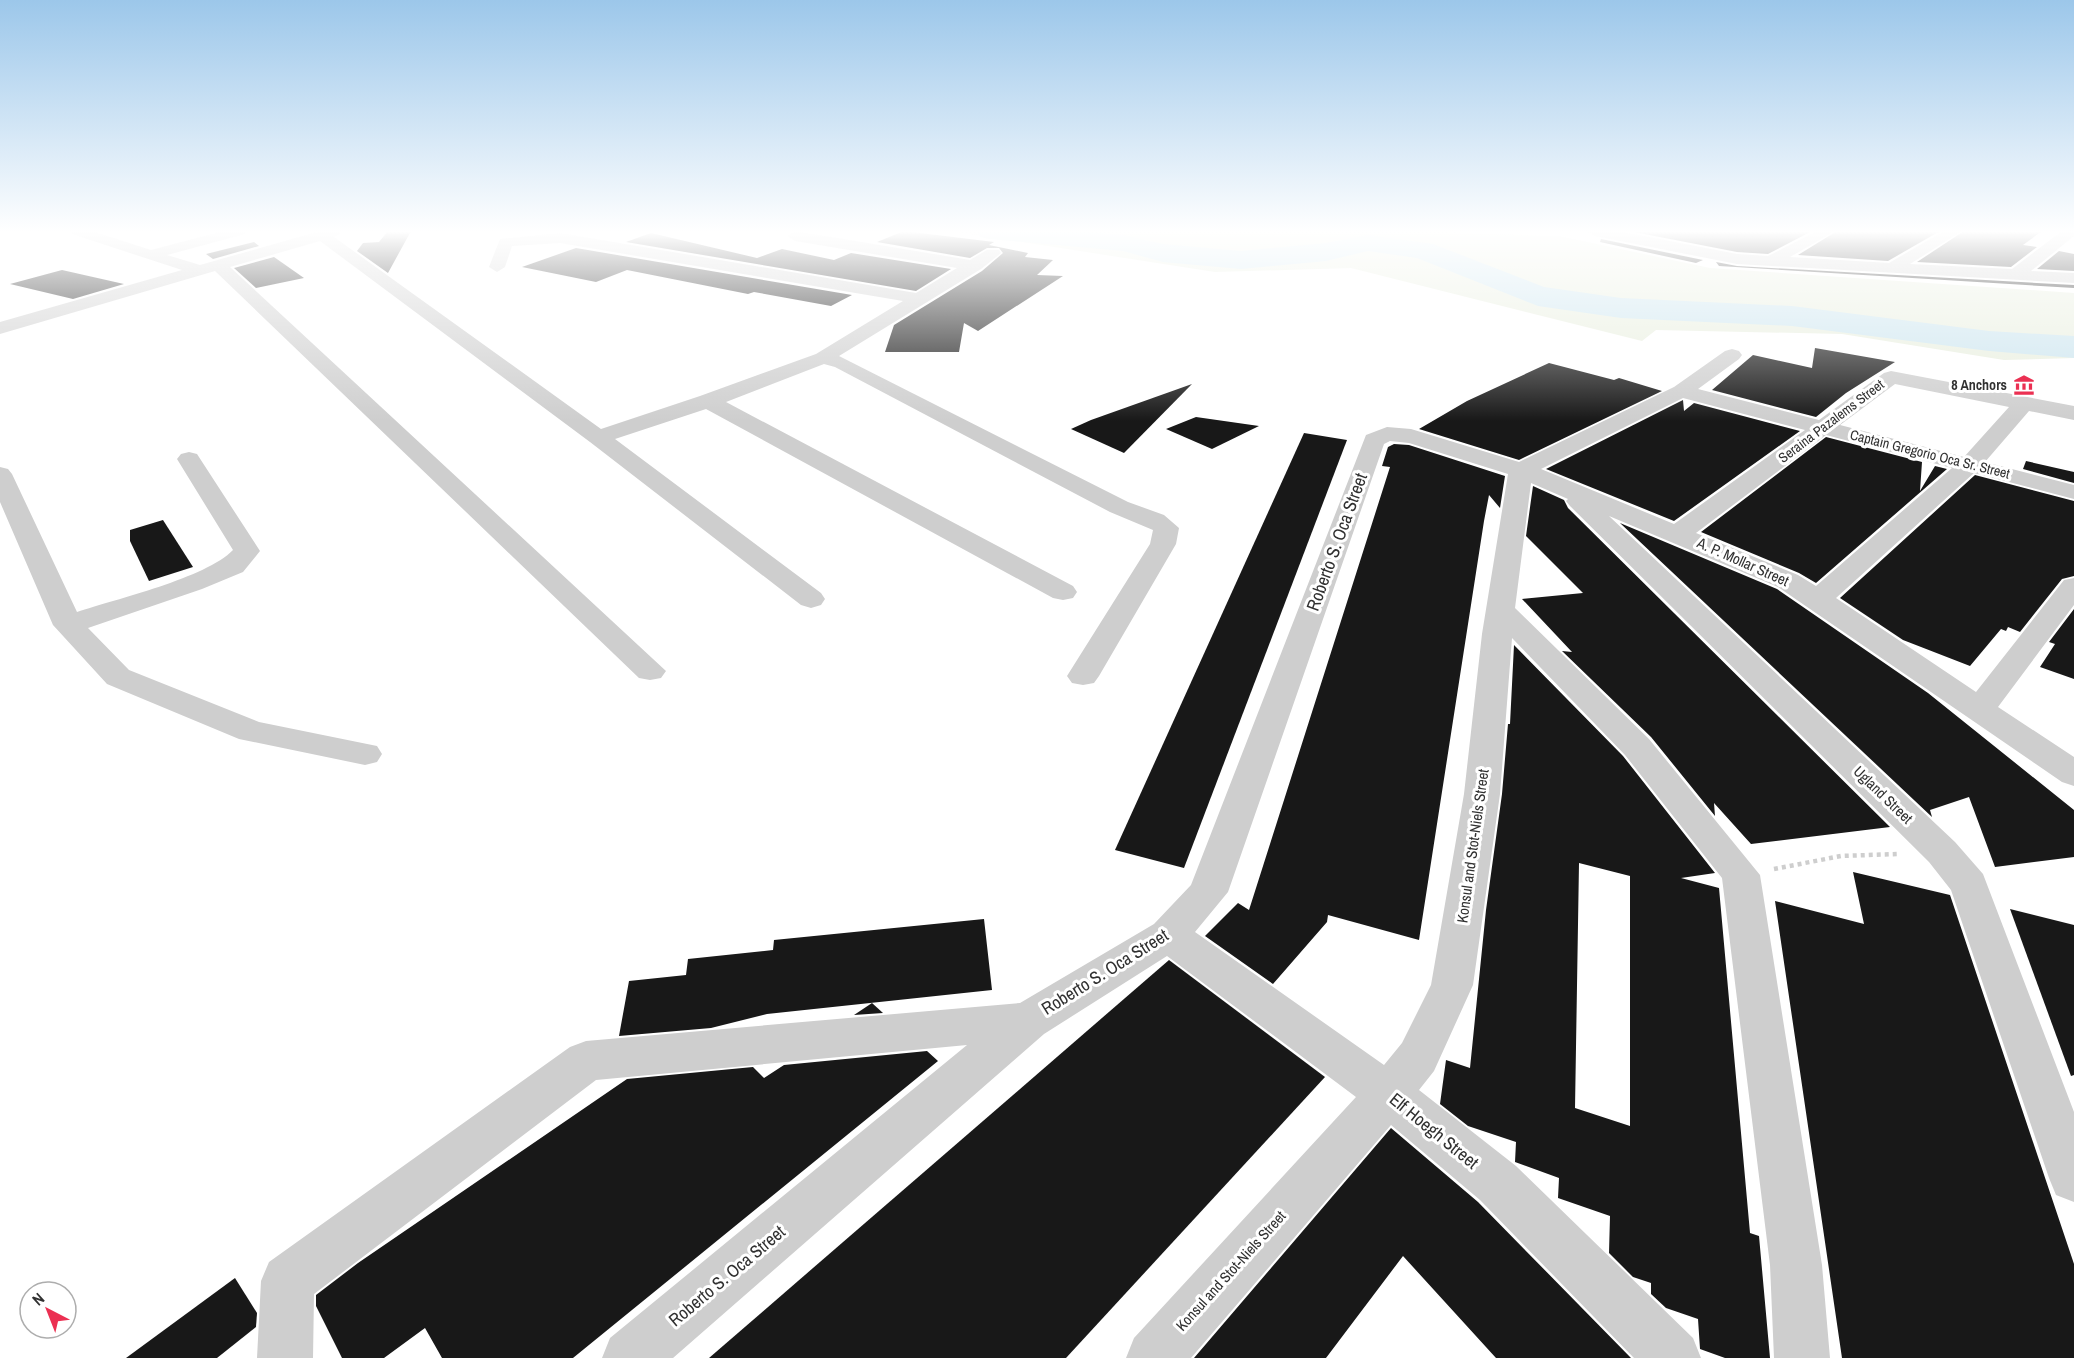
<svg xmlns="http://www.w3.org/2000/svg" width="2074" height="1358" font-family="'Archivo Narrow',sans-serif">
	<rect width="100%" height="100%" fill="#fff"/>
	<!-- green -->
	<path fill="#e8eede" d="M 951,231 L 1403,231 L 1559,236 L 1710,268 L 2074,293 L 2074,358 L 2004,360 L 1842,334 L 1656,330 L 1642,341 L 1351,268 L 1215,272 Z"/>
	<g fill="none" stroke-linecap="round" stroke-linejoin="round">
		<!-- river -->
		<path fill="#cae4ee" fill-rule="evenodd" d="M 976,231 L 1081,231 L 1123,235 L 1163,244 L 1241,251 L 1326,243 L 1368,235 L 1433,244 L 1544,287 L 1621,298 L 1792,306 L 1989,331 L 2074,336 L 2074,358 L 1989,351 L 1792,326 L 1621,318 L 1538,306 L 1417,258 L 1368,251 L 1326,261 L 1241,269 L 1163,262 L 1123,251 L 990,239 L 980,237 Z"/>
	</g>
	<!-- building -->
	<g fill="#181818" fill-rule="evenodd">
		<path d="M 388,231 L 411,231 L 388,273 L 357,251 L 363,243 L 379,242 Z"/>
		<path d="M 904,231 L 994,242 L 989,245 L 1028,253 L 1025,257 L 1053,260 L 1037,275 L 1063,276 L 978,331 L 964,323 L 959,352 L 885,352 L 894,325 L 982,271 L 1003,253 L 999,248 L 987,248 L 970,258 L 877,242 Z"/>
		<path d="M 1629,231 L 1812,231 L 1768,254 L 1737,252 Z"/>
		<path d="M 1837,231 L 1940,231 L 1888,261 L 1798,255 Z"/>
		<path d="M 1964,231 L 2042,231 L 2023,245 L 2037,247 L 2011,267 L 1917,262 Z"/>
		<path d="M 651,233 L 757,258 L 782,249 L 834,260 L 851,253 L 951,269 L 916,291 L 626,242 Z"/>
		<path d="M 1601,239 L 1703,260 L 1696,263 L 1600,242 Z"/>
		<path d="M 254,242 L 259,246 L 213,259 L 206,254 Z"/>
		<path d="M 576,248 L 852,295 L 831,306 L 754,292 L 748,294 L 627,270 L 596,282 L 522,267 Z"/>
		<path d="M 2059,251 L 2074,254 L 2074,271 L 2037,269 Z"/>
		<path d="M 274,257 L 304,278 L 256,288 L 234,268 Z"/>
		<path d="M 1716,262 L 1737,266 L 2074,285 L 2074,288 L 1719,266 Z"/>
		<path d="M 62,270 L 124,284 L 73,299 L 10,284 Z"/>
		<path d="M 1815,348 L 1895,362 L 1846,393 L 1816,417 L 1712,390 L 1753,355 L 1812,368 Z"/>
		<path d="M 1549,363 L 1614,380 L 1619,378 L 1662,391 L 1519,460 L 1419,429 L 1467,401 Z"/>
		<path d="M 1192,384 L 1124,453 L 1071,429 L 1091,420 Z"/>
		<path d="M 1683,400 L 1684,411 L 1694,403 L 1800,431 L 1674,521 L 1546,469 Z"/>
		<path d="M 1196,417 L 1259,426 L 1212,449 L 1166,429 Z"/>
		<path d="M 1304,433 L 1347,440 L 1184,868 L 1115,850 Z"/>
		<path d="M 1826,437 L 1922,462 L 1920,491 L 1935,466 L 1947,469 L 1816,583 L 1799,573 L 1701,532 Z"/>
		<path d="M 1394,444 L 1409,445 L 1505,476 L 1500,508 L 1489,495 L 1484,521 L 1419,940 L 1328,915 L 1327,922 L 1273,984 L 1205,936 L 1238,903 L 1249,910 L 1390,467 L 1382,466 L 1388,447 Z"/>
		<path d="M 2026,461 L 2074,472 L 2074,483 L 2023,469 Z"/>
		<path d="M 1975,475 L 2074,501 L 2074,576 L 2062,579 L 2020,632 L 2008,627 L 2006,631 L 2001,629 L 1970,666 L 1903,640 L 1840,598 Z"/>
		<path d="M 1533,486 L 1564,500 L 1568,508 L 1890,827 L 1751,844 L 1714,803 L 1715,816 L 1651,737 L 1562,651 L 1572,652 L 1522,599 L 1583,593 L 1526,536 Z"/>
		<path d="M 163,520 L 193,567 L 149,581 L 130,541 L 130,530 Z"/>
		<path d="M 1620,523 L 1777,589 L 1928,693 L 2074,810 L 2074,857 L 1995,867 L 1969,797 L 1930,810 L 1932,817 Z"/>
		<path d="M 2074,609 L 2074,679 L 2040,667 L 2055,644 L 2049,642 Z"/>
		<path d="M 1514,645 L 1623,756 L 1715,873 L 1681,878 L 1719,888 L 1750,1233 L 1759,1236 L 1770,1358 L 1725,1358 L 1700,1349 L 1698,1319 L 1666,1308 L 1651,1294 L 1651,1283 L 1633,1277 L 1609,1253 L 1610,1216 L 1558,1198 L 1559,1178 L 1515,1162 L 1516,1142 L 1468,1126 L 1440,1104 L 1446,1060 L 1470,1068 L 1486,910 L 1502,794 L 1508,724 L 1510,724 ZM 1579,863 L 1630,876 L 1630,1126 L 1575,1108 Z"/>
		<path d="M 1853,872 L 1950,895 L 2074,1264 L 2074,1358 L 1842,1358 L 1775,901 L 1864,924 Z"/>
		<path d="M 2010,909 L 2074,925 L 2074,1075 L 2071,1076 Z"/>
		<path d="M 984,919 L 992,990 L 767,1014 L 711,1028 L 619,1036 L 629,981 L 686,975 L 688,959 L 773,950 L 774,940 Z"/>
		<path d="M 1169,960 L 1325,1077 L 1066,1358 L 709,1358 Z"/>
		<path d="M 872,1003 L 883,1013 L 854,1015 Z"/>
		<path d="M 927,1051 L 938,1061 L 573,1358 L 442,1358 L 425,1328 L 384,1358 L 342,1358 L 316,1306 L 316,1295 L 358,1263 L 627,1079 L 753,1067 L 764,1078 L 784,1065 Z"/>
		<path d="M 1391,1128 L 1478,1202 L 1631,1358 L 1496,1358 L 1403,1256 L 1326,1358 L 1194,1358 Z"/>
		<path d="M 235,1278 L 257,1313 L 256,1327 L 217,1358 L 126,1358 Z"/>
	</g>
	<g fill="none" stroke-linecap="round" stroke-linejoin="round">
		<!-- path -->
		<path stroke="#cecece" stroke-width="4.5" stroke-dasharray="4 4" stroke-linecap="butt" d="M 1774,869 L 1841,856 L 1897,854"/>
		<!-- minor -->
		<g fill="#cecece" fill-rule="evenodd">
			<path d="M 69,231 L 92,231 L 151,250 L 223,231 L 247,231 L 245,234 L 167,255 L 200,265 L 320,231 L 344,231 L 334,237 L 601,429 L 700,396 L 816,354 L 903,301 L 560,243 L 512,246 L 505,267 L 497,272 L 489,267 L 500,239 L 560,233 L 916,293 L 957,268 L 795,241 L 787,236 L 795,231 L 970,260 L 987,250 L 999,250 L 1001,253 L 981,269 L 839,356 L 1128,502 L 1164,515 L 1179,528 L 1176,544 L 1099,676 L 1094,683 L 1083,685 L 1072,683 L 1067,676 L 1150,544 L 1153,530 L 1110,512 L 835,367 L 824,364 L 726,402 L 1073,586 L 1077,592 L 1073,598 L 1063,600 L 1053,598 L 706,409 L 615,439 L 821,593 L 825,599 L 821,605 L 811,608 L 801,605 L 590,442 L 320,241 L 230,267 L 666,671 L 661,678 L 650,680 L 639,678 L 215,271 L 0,334 L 0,322 L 182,270 L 72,234 Z"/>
			<path d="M 1587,231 L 1618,231 L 1737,254 L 1768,256 L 1817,231 L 1835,231 L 1790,257 L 1889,263 L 1944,231 L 1962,231 L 1910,264 L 2012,269 L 2062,231 L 2074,231 L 2074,236 L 2031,271 L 2074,273 L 2074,283 L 1737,264 L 1595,236 Z"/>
			<path d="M 1732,349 L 1739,351 L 1742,355 L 1739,359 L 1698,389 L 1819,420 L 1884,373 L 1891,371 L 2074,406 L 2074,420 L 2029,411 L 1985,462 L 2074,485 L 2074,499 L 1974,473 L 1836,598 L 1976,692 L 2064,580 L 2074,578 L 2074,605 L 1998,707 L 2074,757 L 2074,786 L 2062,782 L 1778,587 L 1609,516 L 1955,842 L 1983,874 L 2074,1112 L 2074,1202 L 2056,1195 L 2049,1178 L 1951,890 L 1929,862 L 1570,506 L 1566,501 L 1568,499 L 1531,483 L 1515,608 L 1649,739 L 1760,875 L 1822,1265 L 1830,1358 L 1774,1358 L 1770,1265 L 1722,878 L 1625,755 L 1512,638 L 1500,794 L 1473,985 L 1434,1071 L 1419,1090 L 1516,1166 L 1693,1338 L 1701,1358 L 1634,1358 L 1480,1200 L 1391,1125 L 1191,1358 L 1126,1358 L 1134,1338 L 1356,1097 L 1167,956 L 1044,1034 L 673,1358 L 602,1358 L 610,1338 L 967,1045 L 596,1080 L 314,1294 L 313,1358 L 257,1358 L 261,1281 L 269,1262 L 570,1047 L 586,1041 L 1020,1003 L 1154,924 L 1191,885 L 1366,435 L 1387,427 L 1411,429 L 1519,462 L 1674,387 L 1725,351 ZM 1895,384 L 2009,407 L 1964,457 L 1840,425 ZM 1683,398 L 1805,430 L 1674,524 L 1541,469 ZM 1826,435 L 1952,468 L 1816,586 L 1798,575 L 1696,533 ZM 1390,441 L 1409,443 L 1508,474 L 1482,634 L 1464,794 L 1431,985 L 1402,1043 L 1384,1065 L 1195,932 L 1228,892 L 1384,444 Z"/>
			<path d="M 189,452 L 197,454 L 260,551 L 243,572 L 202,589 L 88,628 L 129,670 L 259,722 L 377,746 L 382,754 L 377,762 L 365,765 L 239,739 L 107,684 L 53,625 L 0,502 L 0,467 L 8,469 L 12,474 L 77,612 C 116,599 206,578 233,550 L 177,459 L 181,454 Z"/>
		</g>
	</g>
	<!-- sky -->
	<linearGradient id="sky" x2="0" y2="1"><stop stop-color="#9cc7ea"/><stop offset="0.55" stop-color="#fff"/><stop offset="1" stop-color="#fff" stop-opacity="0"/></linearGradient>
	<rect width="2074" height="421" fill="url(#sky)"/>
	<!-- icons -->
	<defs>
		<g id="museum-bare" transform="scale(1.62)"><path d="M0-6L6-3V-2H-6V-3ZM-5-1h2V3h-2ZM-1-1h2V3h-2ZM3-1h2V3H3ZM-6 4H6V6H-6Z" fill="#eb3052" stroke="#fff" stroke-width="2.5" paint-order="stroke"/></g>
	</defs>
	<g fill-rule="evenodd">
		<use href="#museum-bare" x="2024" y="385"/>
	</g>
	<g text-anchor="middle" stroke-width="6" stroke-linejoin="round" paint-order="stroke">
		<!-- far-poi labels -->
		<g font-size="14" font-weight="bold" fill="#313131" stroke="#fff" text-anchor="end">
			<text x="2007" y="390">8 Anchors</text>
		</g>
		<!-- far-street labels -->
		<g font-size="14" fill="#313131" stroke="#fff">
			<text transform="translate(1831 421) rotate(-37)" y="5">Seraina Pazalems Street</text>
			<text transform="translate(1930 454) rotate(14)" y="5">Captain Gregorio Oca Sr. Street</text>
		</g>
		<!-- street labels -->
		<g font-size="15" fill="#313131" stroke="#fff">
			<text transform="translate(1743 562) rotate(24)" y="5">A. P. Mollar Street</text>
			<text transform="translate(1883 795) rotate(44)" y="5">Ugland Street</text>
			<text transform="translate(1473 846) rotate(-82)" y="5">Konsul and Stot-Niels Street</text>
			<text transform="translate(1231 1271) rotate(-48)" y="5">Konsul and Stot-Niels Street</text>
		</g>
		<!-- near-street labels -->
		<g font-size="18" fill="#313131" stroke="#fff">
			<text transform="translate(1337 542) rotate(-70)" y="6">Roberto S. Oca Street</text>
			<text transform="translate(1105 972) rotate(-32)" y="6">Roberto S. Oca Street</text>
			<text transform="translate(1434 1131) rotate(39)" y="6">Elf Hoegh Street</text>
			<text transform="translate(727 1276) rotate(-40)" y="6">Roberto S. Oca Street</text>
		</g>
	</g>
	<!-- north arrow -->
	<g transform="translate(48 1310) rotate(318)"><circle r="28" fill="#ffffff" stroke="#adadad" stroke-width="1.5"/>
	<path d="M0-4.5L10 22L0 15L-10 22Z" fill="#eb3052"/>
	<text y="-9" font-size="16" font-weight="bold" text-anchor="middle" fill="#313131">N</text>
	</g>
</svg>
